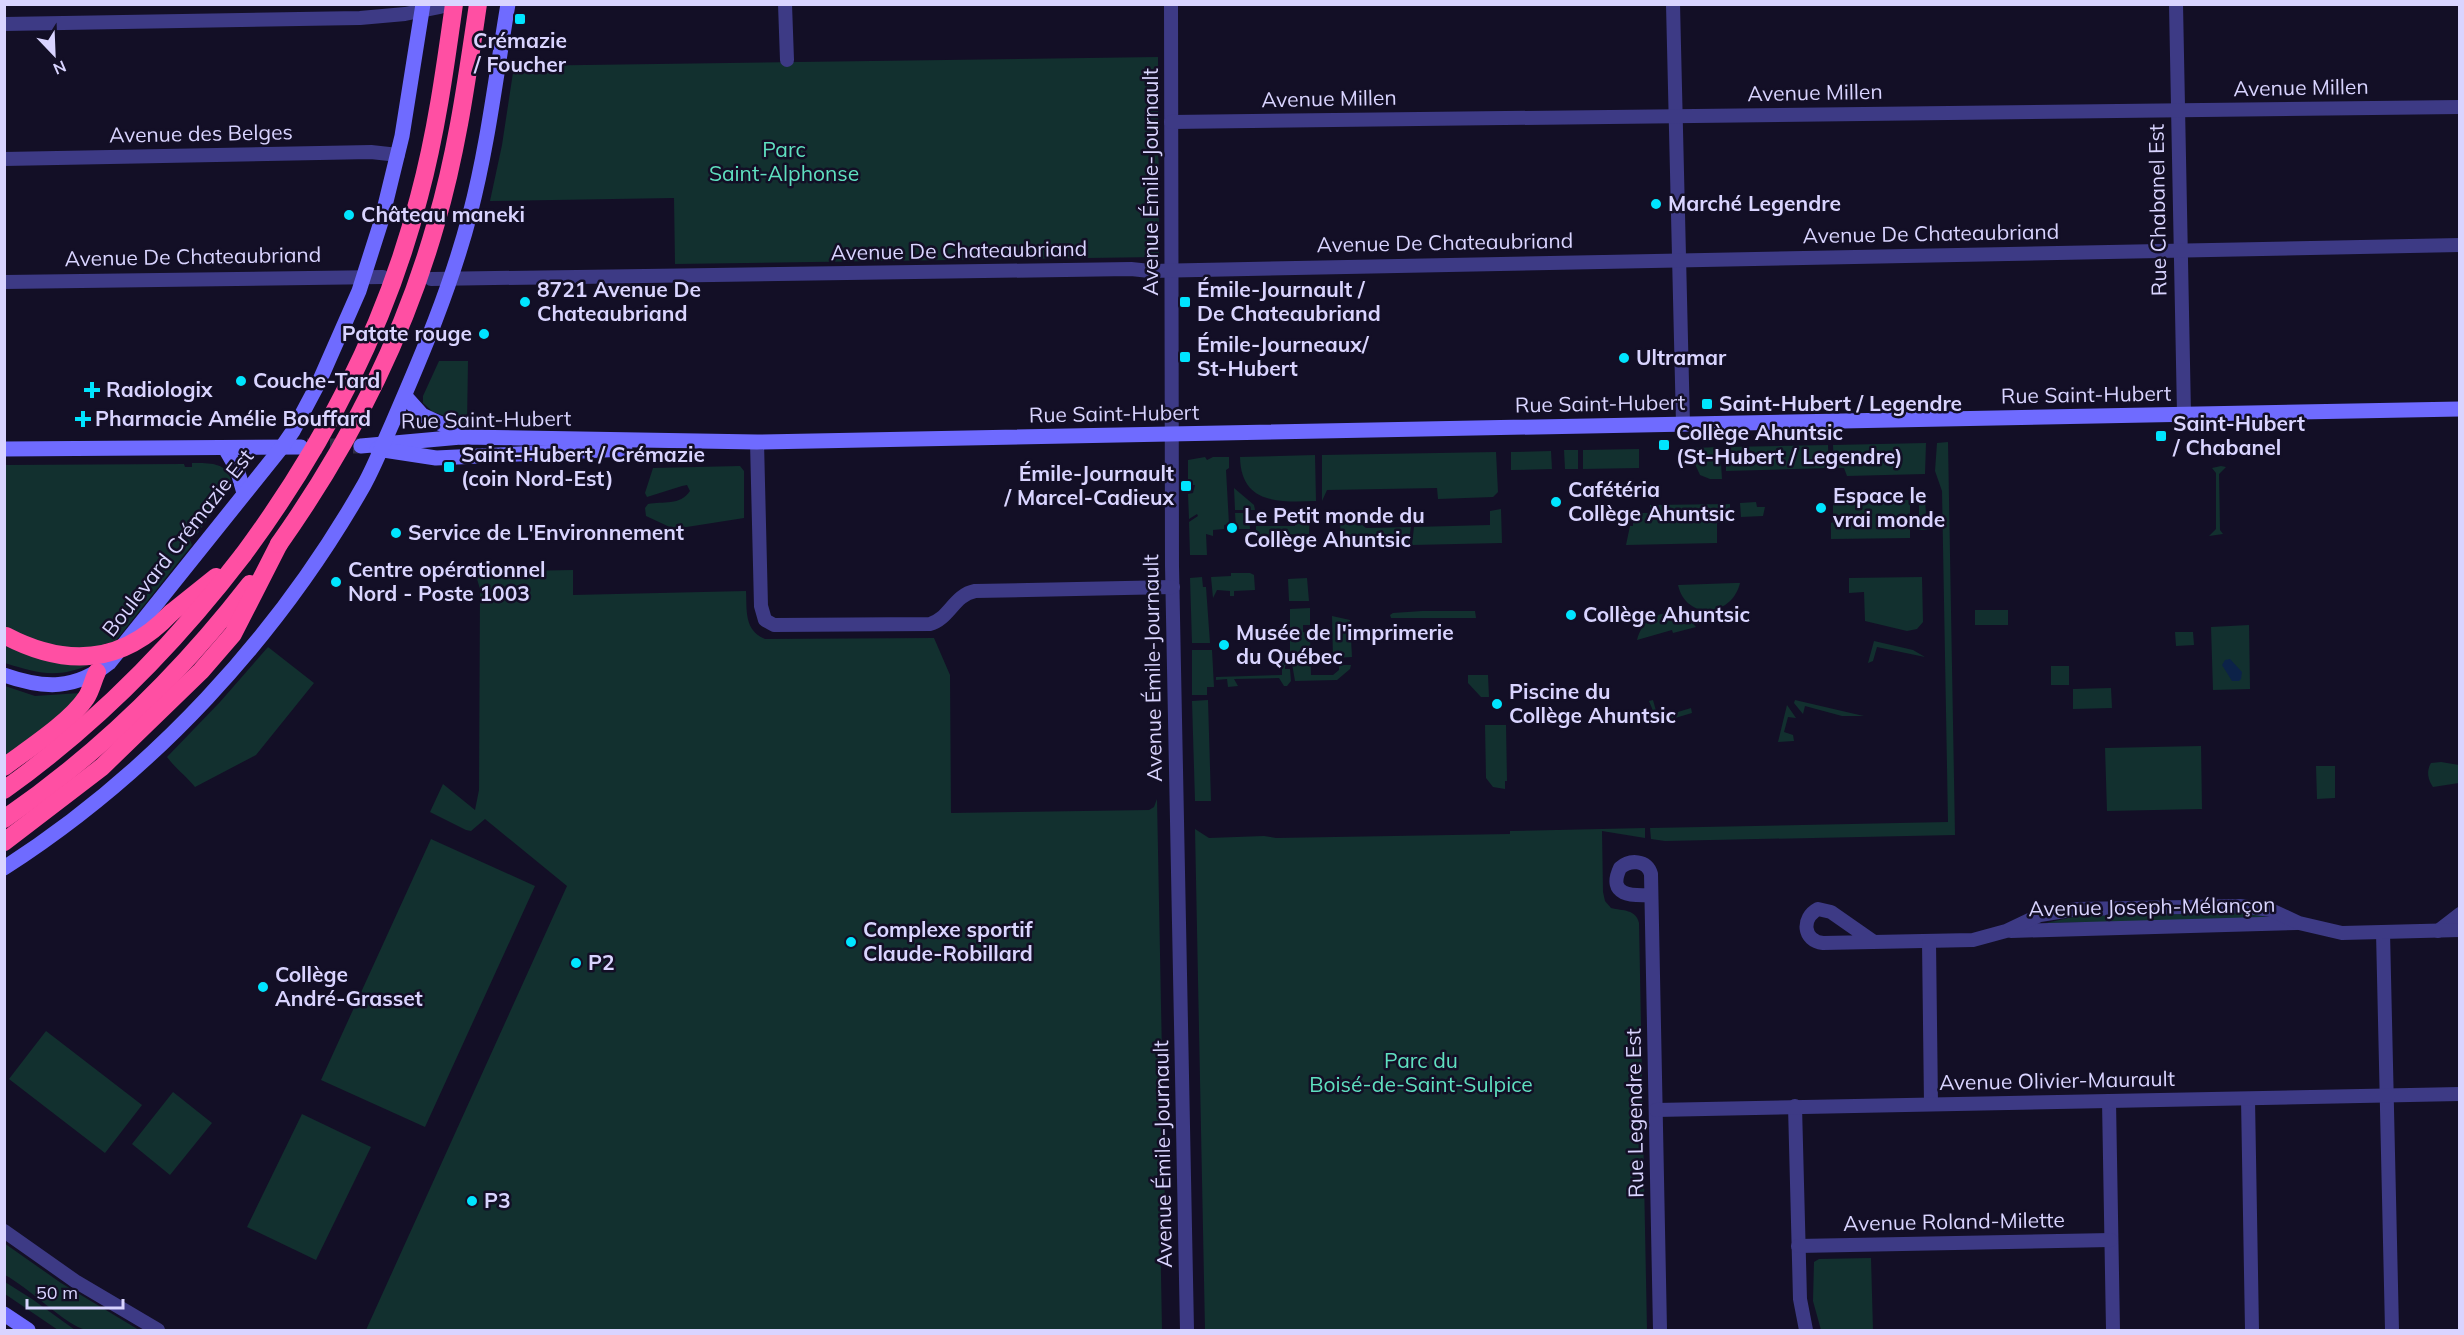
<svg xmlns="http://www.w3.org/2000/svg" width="2464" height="1335" font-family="Mulish,sans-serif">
	<rect width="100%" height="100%" fill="#130f26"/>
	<!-- green -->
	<g fill="#12302f">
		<path d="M 1158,57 L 1159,257 L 675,264 L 674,198 L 490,201 L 502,145 L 514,66 Z"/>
		<path d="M 439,361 L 468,361 L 467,423 L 433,412 L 423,403 L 423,396 Z"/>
		<path d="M 1948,442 L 1955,835 L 1665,841 L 1651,839 L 1650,828 L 1948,822 L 1942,491 L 1935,471 L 1937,443 Z"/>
		<path d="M 1926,443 L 1925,474 L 1847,476 L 1844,468 L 1834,468 L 1833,445 Z"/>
		<path d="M 1828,445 L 1829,468 L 1726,471 L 1726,447 Z"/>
		<path d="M 1720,447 L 1722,479 L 1710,479 L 1700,475 L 1694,462 L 1693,448 Z"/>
		<path d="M 1639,449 L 1639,468 L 1583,469 L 1583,450 Z"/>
		<path d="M 1564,450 L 1578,450 L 1578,469 L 1565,469 Z"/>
		<path d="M 1551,451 L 1552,469 L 1511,470 L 1511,452 Z"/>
		<path d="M 1496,452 L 1498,492 L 1493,497 L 1438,499 L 1437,488 L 1327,490 L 1322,501 L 1322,455 Z"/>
		<path d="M 1315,455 L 1316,501 C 1280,502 1241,505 1240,457 Z"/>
		<path d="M 1205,457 L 1207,460 L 1213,457 L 1229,457 L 1229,468 L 1226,470 L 1229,524 L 1224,525 L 1224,529 L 1213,530 L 1213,536 L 1206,534 L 1207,555 L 1190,555 L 1189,522 L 1198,516 L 1197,514 L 1189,519 L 1188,494 L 1193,493 L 1195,485 L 1188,485 L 1188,460 Z"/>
		<path d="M 192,463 C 208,463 227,462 231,480 L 226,486 L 229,490 L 197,534 L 194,532 L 189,538 L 192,545 L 114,643 L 105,643 L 105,646 C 65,651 40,647 5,627 L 5,465 L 184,464 L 185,467 L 192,467 Z"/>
		<path d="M 740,466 L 744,471 L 744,518 L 674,529 L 646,516 L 645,508 L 648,504 C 663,501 680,506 690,491 L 687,485 L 682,486 L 647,497 L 645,493 L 653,468 Z"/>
		<path d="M 2221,466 L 2226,467 L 2219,474 L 2220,530 L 2223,534 L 2209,536 L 2216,529 L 2216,473 L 2212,468 Z"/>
		<path d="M 1234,488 L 1254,505 L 1255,510 L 1235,510 Z"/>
		<path d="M 1925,499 L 1927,530 L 1919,530 L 1919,499 Z"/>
		<path d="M 1910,500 L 1910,538 L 1831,539 L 1831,523 L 1842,518 L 1840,515 L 1833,515 L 1833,501 Z"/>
		<path d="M 1756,502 L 1757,507 L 1765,507 L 1763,516 L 1741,517 L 1740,503 Z"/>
		<path d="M 1730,504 L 1730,522 L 1717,523 L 1717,543 L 1626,545 L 1630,526 L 1633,526 L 1633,513 L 1650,513 L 1650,505 Z"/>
		<path d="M 1501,509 L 1502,543 L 1412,545 L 1414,527 L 1490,525 L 1490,511 Z"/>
		<path d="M 1310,512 L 1309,534 L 1256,535 L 1256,526 L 1295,526 L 1295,513 Z"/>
		<path d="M 1341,512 L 1353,518 L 1366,528 L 1411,527 L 1408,545 L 1341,546 L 1340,517 L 1345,516 Z"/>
		<path d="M 1235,513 L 1249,513 L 1250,529 L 1236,529 Z"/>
		<path d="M 573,570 L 573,595 L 746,591 C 747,611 744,630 765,639 L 934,638 L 950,675 L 951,813 L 1149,810 L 1154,807 L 1157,799 L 1165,1210 L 1160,1220 L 1162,1330 L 366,1330 L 567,886 L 485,819 L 471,831 L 466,830 L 430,812 L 443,784 L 475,810 L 479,790 L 480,589 L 475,572 Z"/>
		<path d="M 1231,573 L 1250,573 L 1254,575 L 1255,590 L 1234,591 L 1234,596 L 1230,596 L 1230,591 L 1217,590 L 1213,598 L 1211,577 L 1231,576 Z"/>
		<path d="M 1202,577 L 1203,587 L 1206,587 L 1210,643 L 1192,643 L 1190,578 Z"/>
		<path d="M 1922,577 L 1923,622 L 1917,629 L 1907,631 L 1865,621 L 1864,592 L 1849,593 L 1849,578 Z"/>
		<path d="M 1307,578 L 1309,601 L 1289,601 L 1288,579 Z"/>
		<path d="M 1735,583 L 1740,583 C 1732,617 1686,621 1678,585 Z"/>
		<path d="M 1310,608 L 1310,625 L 1303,625 L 1303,632 L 1310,633 L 1311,675 L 1333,675 L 1339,670 L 1339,665 L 1351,665 L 1350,669 L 1337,680 L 1295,681 L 1290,652 L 1290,609 Z"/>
		<rect x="1975" y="610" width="33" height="15"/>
		<path d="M 1422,611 L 1475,611 L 1476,618 L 1391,618 L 1390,615 L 1393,613 Z"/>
		<path d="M 1674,613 L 1689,619 L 1696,627 L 1673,633 L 1672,630 L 1637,640 C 1642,621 1654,612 1674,613 Z"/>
		<path d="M 1332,616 L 1350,620 L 1352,657 L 1333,658 Z"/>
		<path d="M 2249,625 L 2250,689 L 2213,690 L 2211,627 Z"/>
		<path d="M 2175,632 L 2193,632 L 2194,645 L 2176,646 Z"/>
		<path d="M 1874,641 L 1913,650 L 1925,657 L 1877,647 L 1873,661 L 1868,663 Z"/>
		<path d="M 5,644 L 93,663 C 59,679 39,674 5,663 Z"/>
		<path d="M 268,647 L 314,683 L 256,755 L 195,787 C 185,775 175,768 167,757 L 220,702 Z"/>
		<path d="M 1192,650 L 1212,650 L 1214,687 L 1207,687 L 1207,695 L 1192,695 Z"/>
		<path d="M 1282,655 L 1286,655 L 1289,666 L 1285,666 L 1285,669 L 1290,669 L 1291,681 L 1287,686 L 1284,686 L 1279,678 L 1234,679 L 1238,686 L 1228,687 L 1227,679 L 1216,680 L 1216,677 L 1282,675 Z"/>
		<rect x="2051" y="666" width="18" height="19"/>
		<path d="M 1468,675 L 1488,675 L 1489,697 L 1481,697 L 1468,683 Z"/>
		<path d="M 5,686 L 35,696 L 80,693 L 68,708 L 5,757 Z"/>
		<path d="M 2111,688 L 2112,708 L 2073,709 L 2073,689 Z"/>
		<path d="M 1208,700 L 1211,801 L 1195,801 L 1192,701 Z"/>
		<path d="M 1653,700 L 1658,718 L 1691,708 L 1692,713 L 1658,723 L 1649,701 Z"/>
		<path d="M 1795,700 L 1855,714 L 1864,716 L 1842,716 L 1805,706 L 1803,714 L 1794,703 Z"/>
		<path d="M 1787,705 L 1796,718 L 1788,717 L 1784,732 L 1793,735 L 1794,741 L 1778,742 Z"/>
		<path d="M 1485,725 L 1506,725 L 1507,781 L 1505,781 L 1505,789 L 1493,787 L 1486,778 Z"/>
		<path d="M 2201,746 L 2202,809 L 2107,811 L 2105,748 Z"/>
		<path d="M 2441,762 L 2459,765 L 2459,783 L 2433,787 C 2428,780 2426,771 2431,763 Z"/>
		<path d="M 2316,766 L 2335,766 L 2335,798 L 2317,799 Z"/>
		<path d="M 1645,828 L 1645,838 L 1602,831 L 1603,892 L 1605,901 L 1611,908 C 1623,911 1636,909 1639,923 L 1647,1330 L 1205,1330 L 1195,829 L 1209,838 L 1264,836 L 1276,838 L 1510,834 L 1510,831 Z"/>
		<path d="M 431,839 L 535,886 L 425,1127 L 321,1080 Z"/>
		<path d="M 2245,913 L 2268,917 L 2268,919 L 2046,923 L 2077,916 Z"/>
		<path d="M 46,1031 L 142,1105 L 105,1153 L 9,1079 Z"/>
		<path d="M 173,1092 L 212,1123 L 170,1175 L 132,1144 Z"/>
		<path d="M 302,1114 L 371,1147 L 316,1260 L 247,1227 Z"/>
		<path d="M 4,1243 L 61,1283 L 139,1330 C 122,1331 102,1334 86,1330 C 67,1326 28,1287 5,1275 Z"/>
		<path d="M 1871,1258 L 1873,1330 L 1821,1330 L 1813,1301 L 1814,1262 L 1819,1259 Z"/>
		<path d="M 5,1282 L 32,1299 L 75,1330 L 58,1330 L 5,1294 Z"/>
	</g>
	<!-- water -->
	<path fill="#0c2248" d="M 2230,659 L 2242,672 L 2241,679 L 2239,681 L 2232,681 L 2222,665 L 2225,660 Z"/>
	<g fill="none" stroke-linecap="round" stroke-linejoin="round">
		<!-- secondary-tunnel -->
		<path stroke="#312d47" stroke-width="15" stroke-dasharray="15 8" stroke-linecap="butt" d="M 307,446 L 361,446"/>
		<!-- street -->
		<g stroke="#3d3a85" stroke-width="14">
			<path d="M 785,4 L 787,60"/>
			<path d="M 1171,4 L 1172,566 L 1187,1330"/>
			<path d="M 1673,4 L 1683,424"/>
			<path d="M 2176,4 L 2184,414"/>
			<path d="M 4,24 L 360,18 L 405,14 L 440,7"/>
			<path d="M 1171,122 L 2460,107"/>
			<path d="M 4,159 L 371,152 L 398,155"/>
			<path d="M 431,279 L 1131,269 L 1150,271 L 2460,245"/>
			<path d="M 4,282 L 383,277"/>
			<path d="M 757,442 L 761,606 L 765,620 L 774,625 L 930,624 C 949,619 954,595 975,591 L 1173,587"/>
			<path d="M 1651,895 C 1632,896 1607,896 1620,868 C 1630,859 1647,860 1651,874 L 1660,1330"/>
			<path d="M 2011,931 L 2297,923"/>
			<path d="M 2438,931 L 2460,914"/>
			<path d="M 2383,932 L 2392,1330"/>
			<path d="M 1874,942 L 1831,912 L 1818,909 C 1801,918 1803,941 1823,943 L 1973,940 L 2006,931 L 2040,915 L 2077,909 L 2240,906 L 2271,910 L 2299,923 L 2342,933 L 2460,930"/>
			<path d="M 1929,942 L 1931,1104"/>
			<path d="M 2248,1099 L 2252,1330"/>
			<path d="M 2109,1101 L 2113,1330"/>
			<path d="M 1795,1106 L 1800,1299 L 1806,1330"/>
			<path d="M 1656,1110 L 2460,1094"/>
			<path d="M 4,1231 L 75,1281 L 158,1330"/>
			<path d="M 1798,1246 L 2111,1240"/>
		</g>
		<!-- secondary -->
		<g stroke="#6f6bff" stroke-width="15">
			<path d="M 405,396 L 422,415 L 452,429 L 461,437"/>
			<path d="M 361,446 L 461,437 L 757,442 L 2460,409"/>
			<path d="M 225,448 L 237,469 L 244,493"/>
			<path d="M 4,449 L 301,447"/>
			<path d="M 377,449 L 436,458 L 625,449"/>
			<path d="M 4,675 C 44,689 75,690 109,663 L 282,447 L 293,431 L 319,382 L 359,291 L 381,222 L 402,136 L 423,4"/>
			<path d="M 4,868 C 152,773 277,638 364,485 C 375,465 383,444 392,424 C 422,355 451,287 470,214 C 488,145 496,75 508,4"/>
			<path d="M 4,1314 L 28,1330"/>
		</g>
		<!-- highway -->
		<g stroke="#ff4fa3" stroke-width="18">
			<path d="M 171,613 L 216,577"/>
			<path d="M 4,767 C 28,749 70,722 86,698 C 91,691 93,680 97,672"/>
			<path d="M 4,790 C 95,725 175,644 243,555"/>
			<path d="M 4,819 C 97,755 181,673 250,584"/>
			<path d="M 4,842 L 102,767 L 201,671 L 233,634 L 279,544"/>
		</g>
		<!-- highway-bridge -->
		<g stroke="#ff4fa3" stroke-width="18">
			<path d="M 279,544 C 349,445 403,340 436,223 C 457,152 467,78 478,4"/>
			<path d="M 243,555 C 323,447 385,329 419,197 C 436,134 445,69 454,4"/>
			<path d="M 6,636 C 67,668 123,664 171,613"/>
		</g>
	</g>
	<!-- markers -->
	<g fill="#00e5ff" stroke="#130f26" stroke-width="2">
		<rect x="514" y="13" width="12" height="12" rx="3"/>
		<circle cx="1656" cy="204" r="6"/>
		<circle cx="349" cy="215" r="6"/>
		<circle cx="525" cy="302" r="6"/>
		<rect x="1179" y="296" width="12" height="12" rx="3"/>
		<circle cx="484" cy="334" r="6"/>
		<rect x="1179" y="351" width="12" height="12" rx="3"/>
		<circle cx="1624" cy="358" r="6"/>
		<circle cx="241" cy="381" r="6"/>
		<path d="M89 381h6v6h6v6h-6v6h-6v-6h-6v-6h6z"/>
		<rect x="1701" y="398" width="12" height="12" rx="3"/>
		<path d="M80 410h6v6h6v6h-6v6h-6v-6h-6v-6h6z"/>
		<rect x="2155" y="430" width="12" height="12" rx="3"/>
		<rect x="1658" y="439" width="12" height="12" rx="3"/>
		<rect x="443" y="461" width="12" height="12" rx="3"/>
		<rect x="1180" y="480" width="12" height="12" rx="3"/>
		<circle cx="1556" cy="502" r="6"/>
		<circle cx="1821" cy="508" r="6"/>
		<circle cx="1232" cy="528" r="6"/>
		<circle cx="396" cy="533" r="6"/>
		<circle cx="336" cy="582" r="6"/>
		<circle cx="1571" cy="615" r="6"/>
		<circle cx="1224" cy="645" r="6"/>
		<circle cx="1497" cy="704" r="6"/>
		<circle cx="851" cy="942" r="6"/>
		<circle cx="576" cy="963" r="6"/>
		<circle cx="263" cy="987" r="6"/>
		<circle cx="472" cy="1201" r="6"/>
	</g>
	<g text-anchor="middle" stroke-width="5" stroke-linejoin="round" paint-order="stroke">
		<!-- poi labels -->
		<g font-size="21" font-weight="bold" fill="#d9d4ff" stroke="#130f26" text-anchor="start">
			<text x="520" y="48" text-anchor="middle">Crémazie<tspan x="520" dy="24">/ Foucher</tspan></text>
			<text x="1668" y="211">Marché Legendre</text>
			<text x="361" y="222">Château maneki</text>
			<text x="537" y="297">8721 Avenue De<tspan x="537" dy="24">Chateaubriand</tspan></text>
			<text x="1197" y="297">Émile-Journault /<tspan x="1197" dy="24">De Chateaubriand</tspan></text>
			<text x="472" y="341" text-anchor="end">Patate rouge</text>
			<text x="1197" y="352">Émile-Journeaux/<tspan x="1197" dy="24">St-Hubert</tspan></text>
			<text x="1636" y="365">Ultramar</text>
			<text x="253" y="388">Couche-Tard</text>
			<text x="106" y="397">Radiologix</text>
			<text x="1719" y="411">Saint-Hubert / Legendre</text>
			<text x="95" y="426">Pharmacie Amélie Bouffard</text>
			<text x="2173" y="431">Saint-Hubert<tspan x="2173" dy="24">/ Chabanel</tspan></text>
			<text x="1676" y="440">Collège Ahuntsic<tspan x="1676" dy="24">(St-Hubert / Legendre)</tspan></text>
			<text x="461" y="462">Saint-Hubert / Crémazie<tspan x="461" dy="24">(coin Nord-Est)</tspan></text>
			<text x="1174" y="481" text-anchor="end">Émile-Journault<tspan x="1174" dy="24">/ Marcel-Cadieux</tspan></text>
			<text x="1568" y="497">Cafétéria<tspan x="1568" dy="24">Collège Ahuntsic</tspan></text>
			<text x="1833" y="503">Espace le<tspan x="1833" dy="24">vrai monde</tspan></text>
			<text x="1244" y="523">Le Petit monde du<tspan x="1244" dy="24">Collège Ahuntsic</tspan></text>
			<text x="408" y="540">Service de L'Environnement</text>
			<text x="348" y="577">Centre opérationnel<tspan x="348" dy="24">Nord - Poste 1003</tspan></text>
			<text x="1583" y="622">Collège Ahuntsic</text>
			<text x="1236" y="640">Musée de l'imprimerie<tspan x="1236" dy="24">du Québec</tspan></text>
			<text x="1509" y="699">Piscine du<tspan x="1509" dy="24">Collège Ahuntsic</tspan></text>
			<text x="863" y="937">Complexe sportif<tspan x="863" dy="24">Claude-Robillard</tspan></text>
			<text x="588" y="970">P2</text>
			<text x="275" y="982">Collège<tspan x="275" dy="24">André-Grasset</tspan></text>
			<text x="484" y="1208">P3</text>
		</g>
		<!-- street labels -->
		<g font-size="21" fill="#d9d4ff" stroke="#130f26">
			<text transform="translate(2301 88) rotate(-1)" y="7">Avenue Millen</text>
			<text transform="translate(1815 93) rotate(-1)" y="7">Avenue Millen</text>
			<text transform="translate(1329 99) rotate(-1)" y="7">Avenue Millen</text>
			<text transform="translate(201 134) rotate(-1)" y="7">Avenue des Belges</text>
			<text transform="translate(1151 182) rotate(-90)" y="7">Avenue Émile-Journault</text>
			<text transform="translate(2158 210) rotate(-91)" y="7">Rue Chabanel Est</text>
			<text transform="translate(1931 234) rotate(-1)" y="7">Avenue De Chateaubriand</text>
			<text transform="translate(1445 243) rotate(-1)" y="7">Avenue De Chateaubriand</text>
			<text transform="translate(959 251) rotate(-1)" y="7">Avenue De Chateaubriand</text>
			<text transform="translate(193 257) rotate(-1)" y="7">Avenue De Chateaubriand</text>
			<text transform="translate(2086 395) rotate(-1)" y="7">Rue Saint-Hubert</text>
			<text transform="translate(1600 404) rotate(-1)" y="7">Rue Saint-Hubert</text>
			<text transform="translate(1114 414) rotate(-1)" y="7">Rue Saint-Hubert</text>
			<text transform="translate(486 420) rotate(-1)" y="7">Rue Saint-Hubert</text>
			<text transform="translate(178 543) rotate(-52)" y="7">Boulevard Crémazie Est</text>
			<text transform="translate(1153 668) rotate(-91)" y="7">Avenue Émile-Journault</text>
			<text transform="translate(2152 907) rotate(-1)" y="7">Avenue Joseph-Mélançon</text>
			<text transform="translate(2057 1081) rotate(-1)" y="7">Avenue Olivier-Maurault</text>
			<text transform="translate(1635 1113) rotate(-91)" y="7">Rue Legendre Est</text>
			<text transform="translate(1163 1154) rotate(-91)" y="7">Avenue Émile-Journault</text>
			<text transform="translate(1954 1222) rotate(-1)" y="7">Avenue Roland-Milette</text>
		</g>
		<!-- park labels -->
		<g font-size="21" fill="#5fe0c0" stroke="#130f26">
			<text x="784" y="157">Parc<tspan x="784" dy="24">Saint-Alphonse</tspan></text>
			<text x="1421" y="1068">Parc du<tspan x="1421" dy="24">Boisé-de-Saint-Sulpice</tspan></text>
		</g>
	</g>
	<!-- border -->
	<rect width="2464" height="1335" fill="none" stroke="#d9d4ff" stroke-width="12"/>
	<!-- north arrow -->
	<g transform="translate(54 54) rotate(157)" stroke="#130f26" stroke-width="4.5" paint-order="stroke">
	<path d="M0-4.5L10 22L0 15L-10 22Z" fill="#d9d4ff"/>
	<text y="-9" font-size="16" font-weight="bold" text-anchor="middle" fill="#d9d4ff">N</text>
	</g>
	<!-- scale -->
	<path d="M27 1299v9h96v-9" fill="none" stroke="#d9d4ff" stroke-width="3"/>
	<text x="36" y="1299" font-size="18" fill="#d9d4ff" stroke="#130f26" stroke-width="4.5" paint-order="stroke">50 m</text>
</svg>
